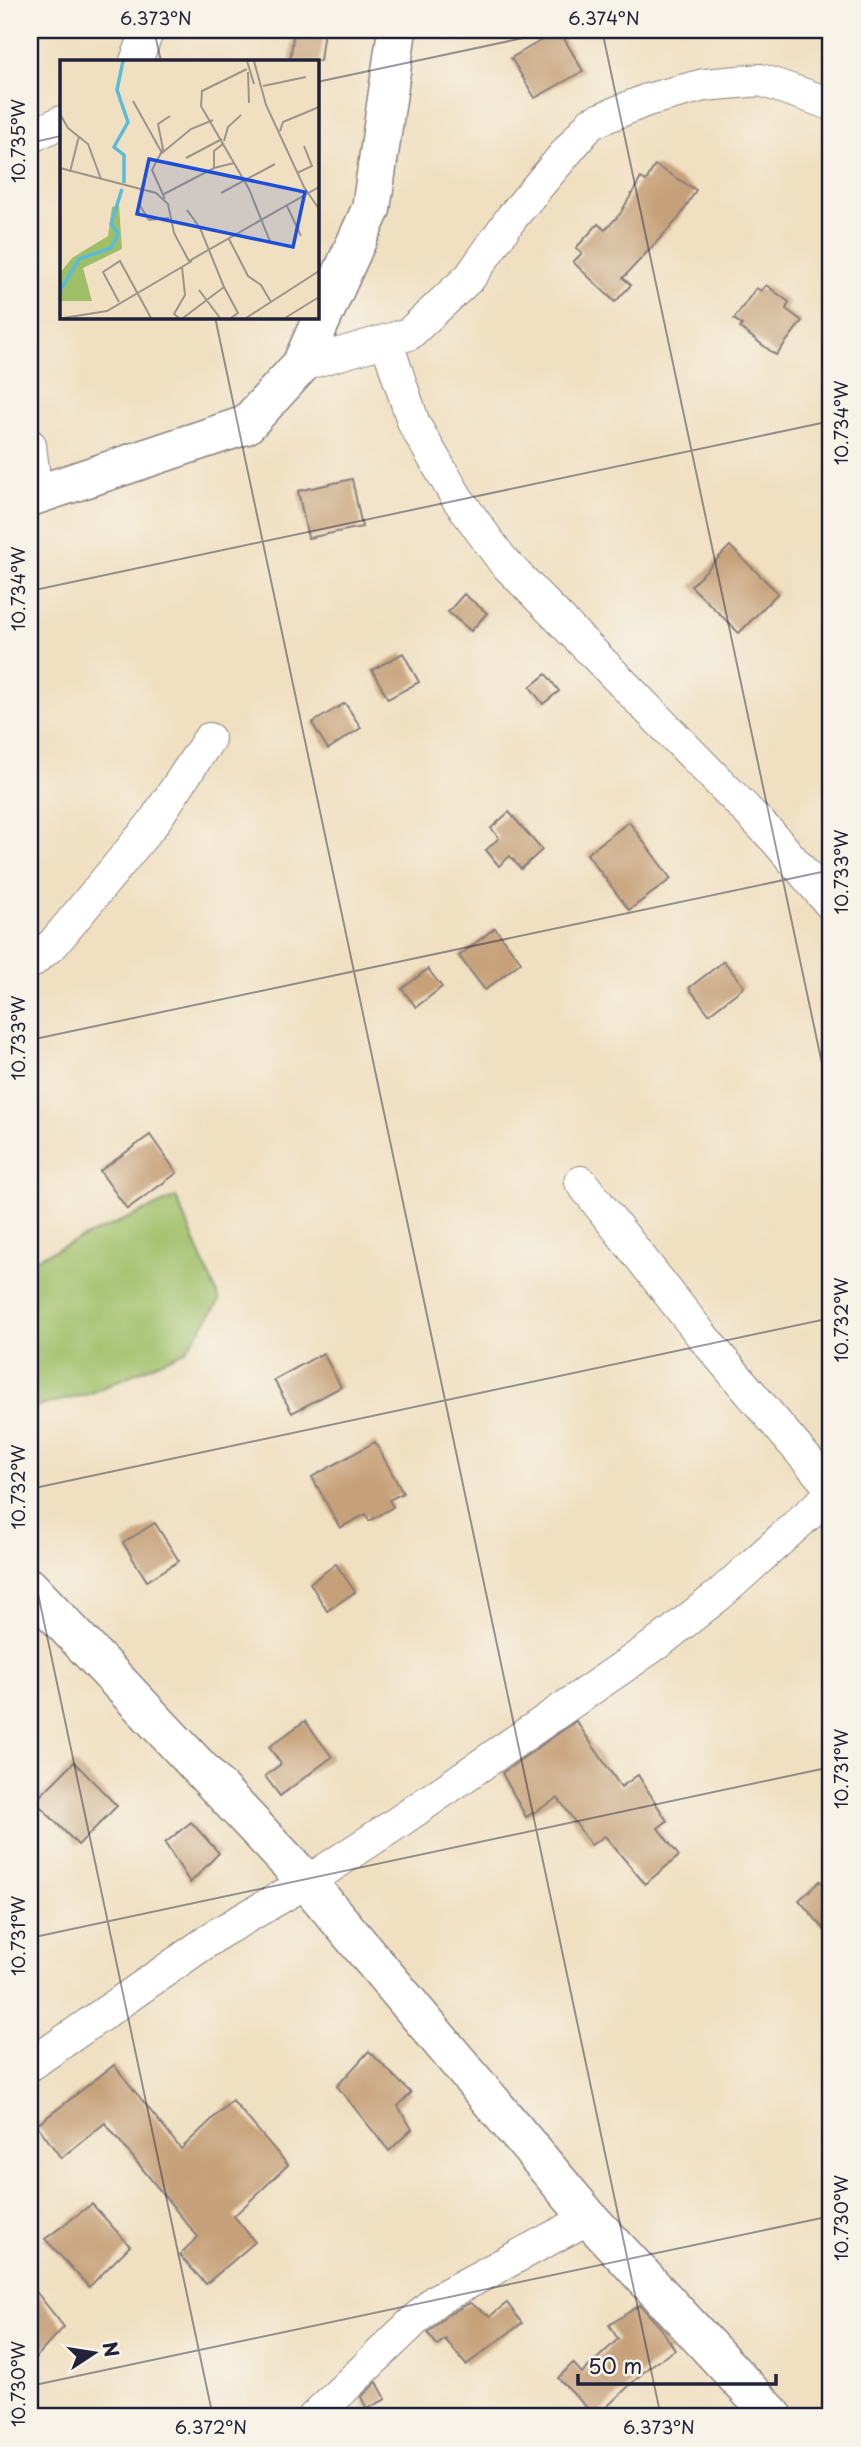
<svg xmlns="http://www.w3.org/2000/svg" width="861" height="2447" font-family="'Playpen Sans',sans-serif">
	<rect width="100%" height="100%" fill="#f7f3e8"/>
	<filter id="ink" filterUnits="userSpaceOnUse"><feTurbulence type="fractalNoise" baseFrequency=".0143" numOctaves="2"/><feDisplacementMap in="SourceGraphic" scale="14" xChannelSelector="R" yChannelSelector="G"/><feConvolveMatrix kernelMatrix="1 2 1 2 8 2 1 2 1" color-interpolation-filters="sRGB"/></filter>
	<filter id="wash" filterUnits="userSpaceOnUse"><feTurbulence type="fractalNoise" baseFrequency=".00686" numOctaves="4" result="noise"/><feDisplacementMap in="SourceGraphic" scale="28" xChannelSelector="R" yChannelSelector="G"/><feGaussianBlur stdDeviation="1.57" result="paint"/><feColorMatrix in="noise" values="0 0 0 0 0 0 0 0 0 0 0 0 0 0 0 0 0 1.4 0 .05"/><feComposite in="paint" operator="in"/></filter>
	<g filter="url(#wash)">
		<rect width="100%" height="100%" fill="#f0dfc0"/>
		<!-- green -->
		<path fill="#9ebf68" stroke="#607052" stroke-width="2" d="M 176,1197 L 220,1301 L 185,1351 L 89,1394 L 30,1408 L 30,1261 Z"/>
		<g id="blocks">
			<!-- building -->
			<g fill="#c6a078">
				<path d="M 294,30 L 324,30 L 320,61 L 290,61 Z"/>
				<path d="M 559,30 L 583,71 L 535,98 L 511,58 Z"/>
				<path d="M 655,165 L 696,190 L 679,218 L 623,278 L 631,285 L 615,302 L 573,262 L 582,253 L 576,248 L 598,224 L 605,230 L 620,214 L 641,178 L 646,181 Z"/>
				<path d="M 766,285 L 789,302 L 786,309 L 802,321 L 776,355 L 740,328 L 742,325 L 734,319 L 756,288 L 761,291 Z"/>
				<path d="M 352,479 L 362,527 L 308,538 L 298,491 Z"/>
				<path d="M 730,546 L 778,593 L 739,633 L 691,586 Z"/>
				<path d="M 464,594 L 487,613 L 471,631 L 448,612 Z"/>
				<path d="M 403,653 L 419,682 L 388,699 L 372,670 Z"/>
				<path d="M 546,674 L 559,691 L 543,704 L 530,687 Z"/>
				<path d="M 345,703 L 361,728 L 328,749 L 312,723 Z"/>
				<path d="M 509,812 L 542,850 L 521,869 L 510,856 L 499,866 L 486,850 L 499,838 L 491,828 Z"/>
				<path d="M 629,822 L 671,879 L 629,910 L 587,854 Z"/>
				<path d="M 495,928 L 521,962 L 485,990 L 459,956 Z"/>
				<path d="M 724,961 L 744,987 L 709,1014 L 689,988 Z"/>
				<path d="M 428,969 L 442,987 L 416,1007 L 402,989 Z"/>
				<path d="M 150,1135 L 177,1173 L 127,1209 L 100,1171 Z"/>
				<path d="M 323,1353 L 341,1387 L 292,1413 L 274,1380 Z"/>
				<path d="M 375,1442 L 403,1493 L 389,1500 L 393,1507 L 369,1521 L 366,1514 L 340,1528 L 312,1477 Z"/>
				<path d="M 155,1523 L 179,1561 L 147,1581 L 123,1543 Z"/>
				<path d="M 336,1564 L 355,1592 L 327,1611 L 310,1583 Z"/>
				<path d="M 305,1721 L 332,1757 L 280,1796 L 265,1776 L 281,1764 L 269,1747 Z"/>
				<path d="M 576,1721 L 621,1787 L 638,1775 L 667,1821 L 658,1828 L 679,1856 L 645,1884 L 605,1836 L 591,1845 L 558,1798 L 526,1817 L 502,1773 Z"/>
				<path d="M 74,1762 L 117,1806 L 78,1845 L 35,1801 Z"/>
				<path d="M 191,1822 L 219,1853 L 190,1883 L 165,1843 Z"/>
				<path d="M 820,1881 L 831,1895 L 831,1937 L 799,1900 Z"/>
				<path d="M 369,2051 L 411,2093 L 398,2106 L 412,2129 L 389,2151 L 337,2086 Z"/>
				<path d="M 114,2065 L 181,2149 L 232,2100 L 288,2165 L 234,2216 L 255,2242 L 206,2284 L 179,2255 L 198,2237 L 105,2123 L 61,2158 L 37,2125 Z"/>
				<path d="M 92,2204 L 130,2246 L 89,2287 L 45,2239 Z"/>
				<path d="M 30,2284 L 64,2327 L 30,2364 Z"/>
				<path d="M 470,2303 L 490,2316 L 507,2303 L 522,2323 L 466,2365 L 445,2339 L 437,2345 L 428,2333 L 447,2315 Z"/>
				<path d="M 640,2305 L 661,2328 L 675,2350 L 649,2367 L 596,2417 L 558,2378 L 573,2363 L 582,2373 L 618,2339 L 609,2325 Z"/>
				<path d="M 377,2382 L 386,2399 L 367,2409 L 361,2397 Z"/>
			</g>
		</g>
	</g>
	<g filter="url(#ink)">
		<use href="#blocks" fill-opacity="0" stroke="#89807e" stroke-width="2"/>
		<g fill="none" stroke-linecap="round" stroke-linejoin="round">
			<!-- minor casing -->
			<g stroke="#89807e" stroke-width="34">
				<g id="minor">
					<path d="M 136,61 L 148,30"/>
					<path d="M 30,137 L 61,122"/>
					<path d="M 387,343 L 414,424 L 457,498 L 503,561 L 774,838 L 831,905"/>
					<path d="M 301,365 L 409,334 L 470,277 L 512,217 L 591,123 L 647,100 L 704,85 L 761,80 L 831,104"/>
					<path d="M 30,445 L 36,494"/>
					<path d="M 30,963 L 54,943 L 153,823 L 209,739"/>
					<path d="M 581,1182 L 703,1337 L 831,1488"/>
					<path d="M 30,2065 L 219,1933 L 307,1882 L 394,1825 L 662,1640 L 719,1595 L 831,1494"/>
					<path d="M 314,2417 L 436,2300 L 589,2218"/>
				</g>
			</g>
			<!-- secondary casing -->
			<g stroke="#89807e" stroke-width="41">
				<g id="secondary">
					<path d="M 30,497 L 246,425 L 301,365 L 371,209 L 397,30"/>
					<path d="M 30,1588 L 307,1882 L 589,2218 L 774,2417"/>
				</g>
			</g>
			<!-- minor -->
			<use href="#minor" stroke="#fff" stroke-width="32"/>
			<!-- secondary -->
			<use href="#secondary" stroke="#fff" stroke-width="38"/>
		</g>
	</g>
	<!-- ticks -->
	<path fill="none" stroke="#22223b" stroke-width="2" stroke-opacity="0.45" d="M 154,30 L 161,61M 602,30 L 831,1106M 317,82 L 561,30M 30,143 L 61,136M 215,317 L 661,2417M 30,591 L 831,421M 30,1040 L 831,870M 30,1489 L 831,1318M 30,1556 L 213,2417M 30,1938 L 831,1767M 30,2386 L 831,2216"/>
	<!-- overview -->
	<g transform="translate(60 60)">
		<rect width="259" height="259" fill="#f0dfc0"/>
		<path d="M 59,145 L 62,189 L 23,208 L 32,241 L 0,241 L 0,213 L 12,198 L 48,176 L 52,147 Z" fill="#9ebf68"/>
		<path fill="none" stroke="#5abcd8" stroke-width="3.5" d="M 63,1 L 57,30 L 68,62 L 54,87 L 64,95 L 64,123M 0,231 L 19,199 L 51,188 L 58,174 L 51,164 L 62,129"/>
		<path fill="none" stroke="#9e938b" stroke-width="2" d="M 187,1 L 194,24M 194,1 L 206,45 L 244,127 L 259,149M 187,9 L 142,31 L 141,46 L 189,129 L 211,184M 188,12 L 189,43M 203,26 L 246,17M 73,41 L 102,93 L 131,69 L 153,60M 0,54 L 8,68 L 28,84 L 41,119M 220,71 L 223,62 L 259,47M 164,81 L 168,67 L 181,55M 126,98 L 162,79M 0,108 L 96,133 L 108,144 L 114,173 L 129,201 L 259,127M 154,108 L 154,91 L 164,83M 10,112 L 19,76M 237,113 L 252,106 L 244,86M 161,133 L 215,104M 104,134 L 154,108 L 174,103M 105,139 L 92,110 L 103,89 L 98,64 L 110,56M 79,144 L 89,160 L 109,158M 227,146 L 241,176M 169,179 L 188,216 L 201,225 L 211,242M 164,227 L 178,253 L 171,258M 139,230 L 160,258M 59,242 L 43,212 L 60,201 L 91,258M 3,258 L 47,251 L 132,201M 119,258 L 114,254 L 125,235 L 122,207M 123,258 L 164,227 L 140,168 L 127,150M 186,258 L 259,211M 225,258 L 259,237"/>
		<path fill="#1d4ed8" fill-opacity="0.15" stroke="#1d4ed8" stroke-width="3.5" d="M 89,99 L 245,132 L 233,187 L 77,154 Z"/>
		<rect width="259" height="259" fill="none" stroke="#22223b" stroke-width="3.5"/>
	</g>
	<!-- margin -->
	<rect width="861" height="2447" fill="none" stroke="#f7f3e8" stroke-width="77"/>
	<!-- north arrow -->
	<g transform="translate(94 2353) rotate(78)" stroke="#f7f3e8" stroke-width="5" paint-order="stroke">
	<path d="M0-5L12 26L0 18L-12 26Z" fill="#22223b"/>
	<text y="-10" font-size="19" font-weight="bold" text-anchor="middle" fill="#22223b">N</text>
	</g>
	<!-- scale -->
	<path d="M578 2374v10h198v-10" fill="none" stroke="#22223b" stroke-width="3.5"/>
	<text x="588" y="2374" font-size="21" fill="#22223b" stroke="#f7f3e8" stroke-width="5" paint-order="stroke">50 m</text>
	<rect x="38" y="38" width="784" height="2370" fill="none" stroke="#22223b" stroke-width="2.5"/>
	<g font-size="18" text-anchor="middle" fill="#22223b">
		<text x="156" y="25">6.373°N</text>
		<text x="604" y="25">6.374°N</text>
		<text transform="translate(19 141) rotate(-90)" y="6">10.735°W</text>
		<text transform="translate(842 423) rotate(-90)" y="6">10.734°W</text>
		<text transform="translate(19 589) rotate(-90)" y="6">10.734°W</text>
		<text transform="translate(842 872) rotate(-90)" y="6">10.733°W</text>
		<text transform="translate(19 1038) rotate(-90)" y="6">10.733°W</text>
		<text transform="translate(842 1320) rotate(-90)" y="6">10.732°W</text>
		<text transform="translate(19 1487) rotate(-90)" y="6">10.732°W</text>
		<text transform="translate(842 1769) rotate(-90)" y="6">10.731°W</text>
		<text transform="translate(19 1936) rotate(-90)" y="6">10.731°W</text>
		<text transform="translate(842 2218) rotate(-90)" y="6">10.730°W</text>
		<text transform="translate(19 2384) rotate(-90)" y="6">10.730°W</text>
		<text x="211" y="2434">6.372°N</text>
		<text x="659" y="2434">6.373°N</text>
	</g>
</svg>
